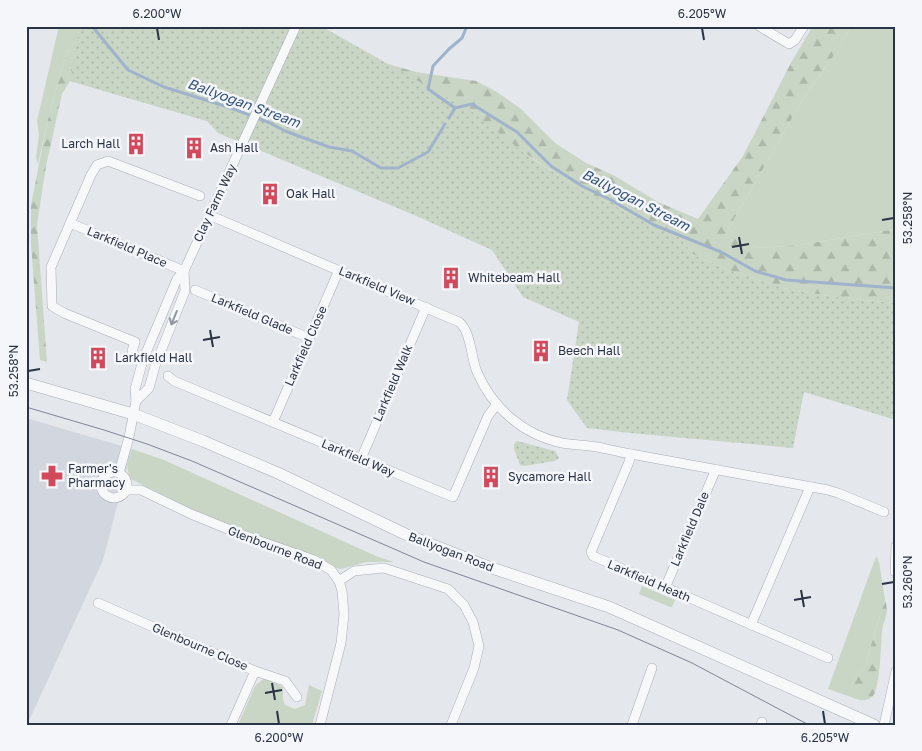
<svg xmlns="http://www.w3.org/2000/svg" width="922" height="751" font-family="'Golos Text',sans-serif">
	<defs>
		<pattern id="forest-firs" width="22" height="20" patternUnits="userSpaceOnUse" patternTransform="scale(1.25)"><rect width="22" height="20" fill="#c9d6c5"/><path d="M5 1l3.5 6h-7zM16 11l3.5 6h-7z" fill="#adb8ab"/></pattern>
		<pattern id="park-dots" width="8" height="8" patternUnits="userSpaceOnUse" patternTransform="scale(1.25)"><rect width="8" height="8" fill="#c9d6c5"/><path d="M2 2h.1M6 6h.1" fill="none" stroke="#adb8ab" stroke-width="1.8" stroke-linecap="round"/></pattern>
	</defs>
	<rect width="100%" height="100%" fill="#e4e7ec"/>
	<!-- built -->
	<path fill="#d2d6de" d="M 26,418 L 132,449 L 103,560 L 27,725 Z"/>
	<!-- grass -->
	<g fill="#c9d6c5">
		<path d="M 59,26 L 80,26 L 76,49 L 67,51 L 47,123 L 38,164 L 36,157 L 39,135 L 37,121 Z"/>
		<path d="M 851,26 L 896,26 L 896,229 L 799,245 L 758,248 L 726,233 L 802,101 L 840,46 Z"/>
		<path d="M 132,449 L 164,460 L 376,556 L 394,562 L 366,562 L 341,569 L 336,568 L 315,556 L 253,535 L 207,517 L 131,479 C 125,468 128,460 132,449 Z"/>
		<path d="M 876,556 L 879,562 L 885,599 L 869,652 L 866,667 C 854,676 851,682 851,697 L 828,689 Z"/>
		<path d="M 642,586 L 675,600 L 672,607 L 670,607 L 639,594 Z"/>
		<path d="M 265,678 L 283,687 L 283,699 L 285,705 L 295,709 L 305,705 L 309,685 L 322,691 L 312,725 L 238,725 L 255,686 Z"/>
	</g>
	<!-- forest -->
	<g fill="url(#forest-firs)">
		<path d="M 80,26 L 207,121 L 70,81 L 62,94 L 46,166 L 37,225 L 47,362 L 40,360 L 31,244 L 31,205 L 47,123 L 67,51 L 76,49 Z"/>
		<path d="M 813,26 L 851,26 L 840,46 L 802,101 L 726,233 L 758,248 L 799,245 L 896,229 L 896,303 L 843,298 L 790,290 L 733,272 L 694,255 L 680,238 L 576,187 L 417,82 L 388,64 L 416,72 L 476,81 L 497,92 L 521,109 L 555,143 L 586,163 L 615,176 L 658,202 L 698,219 L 743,156 L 793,59 Z"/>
		<path d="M 885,599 C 886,603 887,608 887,611 C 886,618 883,624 882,631 C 881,643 880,688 873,696 C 866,703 858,700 851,697 C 851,682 854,676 866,667 L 869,652 Z"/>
	</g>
	<!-- park -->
	<g fill="url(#park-dots)">
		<path d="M 80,26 L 321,26 L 471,111 L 528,156 L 576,187 L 680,238 L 694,255 L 733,272 L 790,290 L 843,298 L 896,303 L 896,420 L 804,392 L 793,448 L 630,433 L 587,428 L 567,400 L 579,322 L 523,297 L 492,250 L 414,215 L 218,133 L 207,121 L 70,81 Z"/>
		<path d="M 517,441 L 555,451 L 559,458 L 555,461 L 524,466 L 520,465 L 514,449 L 514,444 Z"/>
	</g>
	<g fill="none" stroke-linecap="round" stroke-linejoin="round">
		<!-- stream -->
		<g stroke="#9fb4cc" stroke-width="3">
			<path d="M 92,26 L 128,70 L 164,87 L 231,108 L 270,123 L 285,131 L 329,147 L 352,151 L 381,168 L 398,168 L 428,152 L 445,124"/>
			<path d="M 455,108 L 428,89 L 433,66 L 449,49 L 462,38 L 467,26"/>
			<path d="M 449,118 L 455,108 L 472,104 L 517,132 L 551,166 L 582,186 L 611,200 L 654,225 L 721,252 L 755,271 L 786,280 L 896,288"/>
		</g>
		<!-- minor casing -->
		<g stroke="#a9aeb7" stroke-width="10">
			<g id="minor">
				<path d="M 759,26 L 789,44 L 795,40 L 804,26"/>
				<path d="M 209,215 L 459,322 C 471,331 471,358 477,372 C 493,409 524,435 562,443 C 574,445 585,445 597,447 C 608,449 619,452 631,454 L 629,462 L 591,552 L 593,556 L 828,658"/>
				<path d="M 70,223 L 184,271"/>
				<path d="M 195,290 L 309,338"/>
				<path d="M 132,351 L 135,342 L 64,313 L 52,306 L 51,267 L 91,175 L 97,165 L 108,161 L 200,196"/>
				<path d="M 168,376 L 174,381 L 453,497 L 488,416 L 497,404"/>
				<path d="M 136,401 L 149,388 L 155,366 L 185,291 L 184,271"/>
				<path d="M 273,422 L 339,270"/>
				<path d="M 631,454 L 828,490 L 838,493 L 884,512"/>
				<path d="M 361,459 L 426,307"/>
				<circle cx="114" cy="485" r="13"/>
				<path d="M 119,473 L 129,437 L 136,401 L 135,389 L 143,360 L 177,279 L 184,271 L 296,26"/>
				<path d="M 126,490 L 141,490 L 191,514 L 240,534 L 314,560 L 331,570 L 339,581 L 342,591 L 344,614 L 341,643 L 320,725"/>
				<path d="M 895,572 L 896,546"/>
				<path d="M 339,581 L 354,571 L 384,568 L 448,589 L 464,605 L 473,622 L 479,646 L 474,668 L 451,725"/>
				<path d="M 665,588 L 716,469"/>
				<path d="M 98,603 L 255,671 L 285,681 L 297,697"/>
				<path d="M 751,625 L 810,487"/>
				<path d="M 231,725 L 255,671"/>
				<path d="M 632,725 L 652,668"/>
				<path d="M 761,725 L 762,722"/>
				<path d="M 884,725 L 896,671"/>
			</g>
		</g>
		<!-- tertiary casing -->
		<g stroke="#a9aeb7" stroke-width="12">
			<path id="tertiary" d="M 26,383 L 133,414 L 203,441 L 280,474 L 405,534 L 489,567 L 609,607 L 874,725"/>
		</g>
		<!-- minor -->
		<use href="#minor" stroke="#f7f8fa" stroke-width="9"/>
		<!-- tertiary -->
		<use href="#tertiary" stroke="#f7f8fa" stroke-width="11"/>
		<!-- tram -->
		<path stroke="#7d8696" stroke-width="1" d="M 26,407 L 104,430 L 147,444 L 192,461 L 424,562 L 618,630 L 692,663 L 809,725"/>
	</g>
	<!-- one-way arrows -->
	<defs><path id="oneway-shaft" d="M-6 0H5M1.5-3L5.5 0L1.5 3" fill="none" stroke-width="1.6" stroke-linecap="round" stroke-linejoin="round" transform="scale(1.25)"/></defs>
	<use stroke="#9196a0" href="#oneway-shaft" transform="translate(174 318) rotate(112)"/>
	<!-- ticks -->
	<path fill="none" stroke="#2b3445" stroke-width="2" d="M 157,28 L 159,40M 702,28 L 704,40M 882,220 L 894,218M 739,237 L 742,254M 732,247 L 749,244M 210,330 L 213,347M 203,340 L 220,337M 28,371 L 40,369M 882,584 L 894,582M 801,590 L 804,607M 794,600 L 811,597M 272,683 L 275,700M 265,693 L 282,690M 277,711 L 279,724M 823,711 L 825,724"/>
	<!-- icons -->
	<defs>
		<g id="building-bare" transform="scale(1.725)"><path d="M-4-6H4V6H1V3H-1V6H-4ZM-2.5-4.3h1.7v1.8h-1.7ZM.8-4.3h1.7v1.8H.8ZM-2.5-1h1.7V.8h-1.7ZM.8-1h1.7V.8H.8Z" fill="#d1495b" stroke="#f4f6f9" stroke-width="2.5" paint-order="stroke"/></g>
		<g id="pharmacy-bare" transform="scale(1.725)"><path d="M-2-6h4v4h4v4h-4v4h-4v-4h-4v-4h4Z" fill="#d1495b" stroke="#f4f6f9" stroke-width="2.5" paint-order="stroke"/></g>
	</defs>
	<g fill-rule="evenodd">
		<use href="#building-bare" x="136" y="144"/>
		<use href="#building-bare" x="194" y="148"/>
		<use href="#building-bare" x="270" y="194"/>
		<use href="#building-bare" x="451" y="278"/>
		<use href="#building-bare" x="541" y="351"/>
		<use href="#building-bare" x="98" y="358"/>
		<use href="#pharmacy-bare" x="52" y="476"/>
		<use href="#building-bare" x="491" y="477"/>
	</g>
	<g text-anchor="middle" stroke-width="5" stroke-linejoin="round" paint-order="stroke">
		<!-- poi labels -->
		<g font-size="12" fill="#2b3445" stroke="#f4f6f9" text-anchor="start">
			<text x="120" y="148" text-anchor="end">Larch Hall</text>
			<text x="210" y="152">Ash Hall</text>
			<text x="286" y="198">Oak Hall</text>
			<text x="468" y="282">Whitebeam Hall</text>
			<text x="558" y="355">Beech Hall</text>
			<text x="115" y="362">Larkfield Hall</text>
			<text x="68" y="473">Farmer's<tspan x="68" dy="14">Pharmacy</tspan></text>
			<text x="508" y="481">Sycamore Hall</text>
		</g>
		<!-- street labels -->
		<g font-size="12" fill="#2b3445" stroke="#f4f6f9">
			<text transform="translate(215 203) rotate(-65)" y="4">Clay Farm Way</text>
			<text transform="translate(127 247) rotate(23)" y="4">Larkfield Place</text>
			<text transform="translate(377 286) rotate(23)" y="4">Larkfield View</text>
			<text transform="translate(252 314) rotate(23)" y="4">Larkfield Glade</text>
			<text transform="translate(306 346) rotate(-66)" y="4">Larkfield Close</text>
			<text transform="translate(393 383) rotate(-67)" y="4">Larkfield Walk</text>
			<text transform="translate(358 458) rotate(23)" y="4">Larkfield Way</text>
			<text transform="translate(690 529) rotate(-67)" y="4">Larkfield Dale</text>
			<text transform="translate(275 548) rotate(21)" y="4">Glenbourne Road</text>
			<text transform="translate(451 552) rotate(21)" y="4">Ballyogan Road</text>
			<text transform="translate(649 581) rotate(23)" y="4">Larkfield Heath</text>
			<text transform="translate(200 647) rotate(23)" y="4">Glenbourne Close</text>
		</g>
		<!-- water labels -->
		<g font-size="14" font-style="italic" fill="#34527a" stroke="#f4f6f9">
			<text transform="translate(244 103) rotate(20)" y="5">Ballyogan Stream</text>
			<text transform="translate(636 200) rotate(27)" y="5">Ballyogan Stream</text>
		</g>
	</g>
	<!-- border -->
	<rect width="922" height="751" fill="none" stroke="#f4f6f9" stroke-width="55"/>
	<rect x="28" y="28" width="866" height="696" fill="none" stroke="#2b3445" stroke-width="2"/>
	<g font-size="12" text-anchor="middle" fill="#2b3445">
		<text x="157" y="18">6.200°W</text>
		<text x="702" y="18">6.205°W</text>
		<text transform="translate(908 218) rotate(-90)" y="4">53.258°N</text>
		<text transform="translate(14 371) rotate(-90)" y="4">53.258°N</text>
		<text transform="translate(908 582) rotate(-90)" y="4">53.260°N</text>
		<text x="279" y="742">6.200°W</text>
		<text x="825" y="742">6.205°W</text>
	</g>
</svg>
